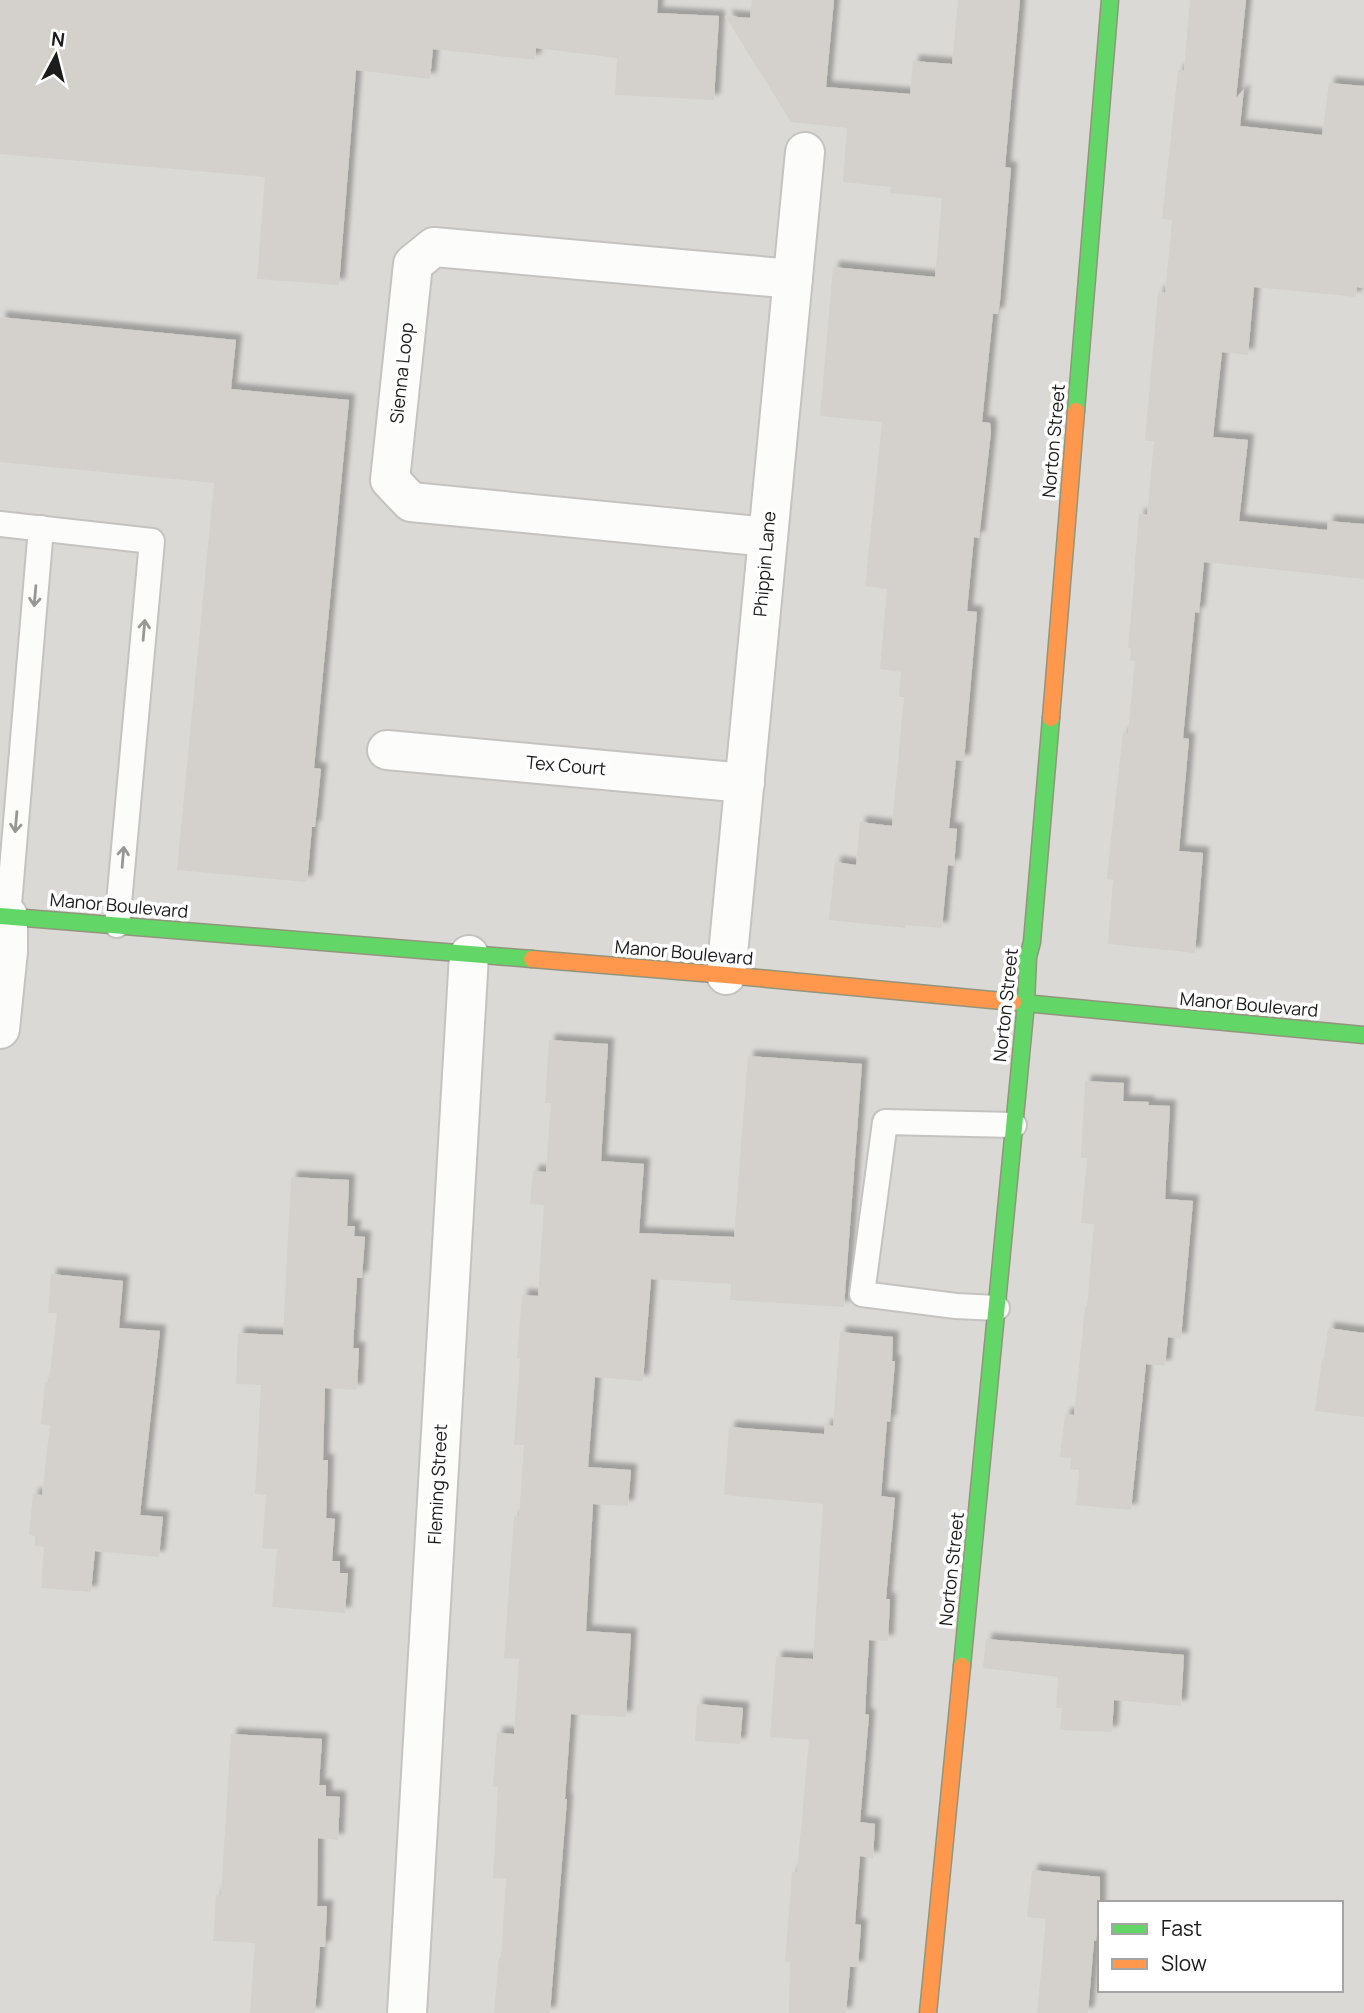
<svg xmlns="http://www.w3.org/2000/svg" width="1364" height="2013" font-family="Manrope,sans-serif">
	<defs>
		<filter id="shadow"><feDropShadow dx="6" dy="-6" stdDeviation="2" flood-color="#0004"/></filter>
	</defs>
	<rect width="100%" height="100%" fill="#eceae4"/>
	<!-- residential -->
	<path fill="#dad9d6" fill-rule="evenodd" d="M 0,0 L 1364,0 L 1364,2013 L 0,2013 ZM 1100,1903 L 1341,1903 L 1341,1990 L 1100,1990 Z"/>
	<!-- building -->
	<g fill="#d4d1cc" filter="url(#shadow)">
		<path d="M 0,0 L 658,0 L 657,13 L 719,16 L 714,100 L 615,95 L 617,58 L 536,48 L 535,60 L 433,49 L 430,79 L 356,70 L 339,285 L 257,279 L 265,177 L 0,154 Z"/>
		<path d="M 752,0 L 834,0 L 826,87 L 910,94 L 913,61 L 952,64 L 958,0 L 1020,0 L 1005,167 L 1011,168 L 1000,301 L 998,314 L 993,314 L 982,422 L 990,423 L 991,432 L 979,538 L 974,537 L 967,611 L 977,612 L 964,761 L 956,760 L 949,828 L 957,829 L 954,866 L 948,865 L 942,928 L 905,925 L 905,928 L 829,920 L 835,862 L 856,865 L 860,822 L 892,826 L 904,697 L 899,697 L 901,672 L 880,669 L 887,589 L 865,586 L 882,422 L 820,416 L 833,267 L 935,277 L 942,198 L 890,193 L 891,187 L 843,182 L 847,128 L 791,122 L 725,16 L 750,18 Z"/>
		<path d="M 1190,0 L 1246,0 L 1236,98 L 1244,89 L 1240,126 L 1322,135 L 1329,83 L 1364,86 L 1364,288 L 1357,287 L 1356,297 L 1254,287 L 1248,355 L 1222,352 L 1213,437 L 1248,440 L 1239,521 L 1327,530 L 1328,521 L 1364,524 L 1364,579 L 1204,562 L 1199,613 L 1195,612 L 1183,738 L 1189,739 L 1179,851 L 1203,853 L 1195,953 L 1108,944 L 1113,880 L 1107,879 L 1111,838 L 1123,733 L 1128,733 L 1135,661 L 1130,660 L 1131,648 L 1128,648 L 1135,571 L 1134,571 L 1139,514 L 1147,515 L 1154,441 L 1145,441 L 1153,349 L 1158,292 L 1165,293 L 1172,220 L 1162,219 L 1178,70 L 1184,70 Z"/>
		<path d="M 0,317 L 236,340 L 231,389 L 349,400 L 314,768 L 321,769 L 315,827 L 312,827 L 307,882 L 177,870 L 214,483 L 0,462 Z"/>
		<path d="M 549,1040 L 608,1044 L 601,1161 L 644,1164 L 639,1233 L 734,1237 L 748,1056 L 862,1064 L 844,1307 L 730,1300 L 731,1284 L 651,1279 L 643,1381 L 595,1377 L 588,1467 L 631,1470 L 628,1506 L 593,1504 L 586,1631 L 631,1634 L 626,1717 L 571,1714 L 565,1799 L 567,1799 L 550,2013 L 494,2013 L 499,1957 L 501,1958 L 506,1879 L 493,1878 L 498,1787 L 493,1787 L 497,1733 L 514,1734 L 519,1659 L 504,1658 L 514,1516 L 519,1517 L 524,1445 L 514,1445 L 520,1358 L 517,1358 L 522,1295 L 538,1296 L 544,1205 L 530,1204 L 533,1171 L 546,1172 L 551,1103 L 545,1103 Z"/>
		<path d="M 1085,1081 L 1124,1083 L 1123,1101 L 1149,1102 L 1148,1105 L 1170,1106 L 1165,1199 L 1193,1201 L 1181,1339 L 1168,1337 L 1165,1366 L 1146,1364 L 1131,1510 L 1076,1505 L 1079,1470 L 1070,1469 L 1071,1458 L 1060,1457 L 1065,1414 L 1074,1415 L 1085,1307 L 1087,1307 L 1094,1224 L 1081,1223 L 1087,1158 L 1081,1158 Z"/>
		<path d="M 291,1177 L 349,1180 L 347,1226 L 355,1226 L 354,1236 L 365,1237 L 362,1278 L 357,1278 L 353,1348 L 359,1348 L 357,1390 L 325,1388 L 323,1460 L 328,1460 L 326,1518 L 335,1519 L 332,1561 L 340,1561 L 340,1573 L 348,1573 L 345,1613 L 272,1607 L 277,1549 L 262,1548 L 266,1495 L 255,1494 L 261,1385 L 236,1384 L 238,1333 L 283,1335 Z"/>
		<path d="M 51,1274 L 123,1281 L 119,1328 L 160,1331 L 140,1515 L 163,1517 L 159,1557 L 95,1551 L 91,1592 L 41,1588 L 44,1547 L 35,1546 L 35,1536 L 29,1535 L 33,1494 L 42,1495 L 50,1425 L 41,1424 L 45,1382 L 49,1383 L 57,1313 L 48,1313 Z"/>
		<path d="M 1328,1328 L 1364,1333 L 1364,1417 L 1315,1411 L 1322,1359 L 1324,1359 Z"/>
		<path d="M 840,1332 L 893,1337 L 892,1361 L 895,1361 L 890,1422 L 887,1421 L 881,1496 L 895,1498 L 886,1599 L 890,1599 L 888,1641 L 869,1640 L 865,1714 L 869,1715 L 860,1822 L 875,1824 L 873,1858 L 860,1856 L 855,1924 L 861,1925 L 858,1967 L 850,1967 L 846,2013 L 789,2013 L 790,1962 L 785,1962 L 792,1872 L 797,1872 L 809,1740 L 770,1737 L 776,1657 L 813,1659 L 823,1504 L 724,1495 L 729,1427 L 824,1434 L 825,1425 L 833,1426 Z"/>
		<path d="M 986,1639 L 1184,1655 L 1181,1706 L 1114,1700 L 1112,1732 L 1060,1730 L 1062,1708 L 1056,1708 L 1058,1677 L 983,1668 Z"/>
		<path d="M 697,1704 L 743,1708 L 740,1744 L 695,1741 Z"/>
		<path d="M 231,1734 L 322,1739 L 319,1785 L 326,1785 L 326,1796 L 340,1797 L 338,1840 L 318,1838 L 317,1906 L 327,1906 L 325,1947 L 320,1947 L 315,2013 L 250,2013 L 255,1943 L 213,1941 L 216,1895 L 221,1895 Z"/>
		<path d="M 1032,1870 L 1100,1877 L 1100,1910 L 1096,1941 L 1094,1941 L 1088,2013 L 1037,2013 L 1046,1919 L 1027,1917 Z"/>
	</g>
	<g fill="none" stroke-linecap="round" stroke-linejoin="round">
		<!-- lane casing -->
		<g stroke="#c4c3c0" stroke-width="28">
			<g id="lane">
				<path d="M 0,524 L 152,541 L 117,925"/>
				<path d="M 8,916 L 41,528"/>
				<path d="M 997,1308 L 956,1306 L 862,1294 L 885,1122 L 1014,1125"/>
			</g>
		</g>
		<!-- street casing -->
		<g stroke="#c4c3c0" stroke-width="42">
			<g id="street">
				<path d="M 768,537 L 411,502 L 390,480 L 413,264 L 434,247 L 793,279"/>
				<path d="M 387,750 L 745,783"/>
				<path d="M 726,975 L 805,152"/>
				<path d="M 0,1029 L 8,951 L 8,916"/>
				<path d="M 407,2013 L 469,955"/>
			</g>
		</g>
		<!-- fast casing -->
		<g stroke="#92957c" stroke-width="19">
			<g id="fast">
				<path d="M 1076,411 L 1110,0"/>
				<path d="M 0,916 L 532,959"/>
				<path d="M 1013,1002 L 1364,1035"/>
				<path d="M 962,1666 L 1026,1003 L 1028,957 L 1032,942 L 1051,718"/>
			</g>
		</g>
		<!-- slow casing -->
		<g stroke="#92957c" stroke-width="19">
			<g id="slow">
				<path d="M 1051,718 L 1076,411"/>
				<path d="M 532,959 L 726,975 L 1013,1002"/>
				<path d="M 928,2013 L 962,1666"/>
			</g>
		</g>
		<!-- lane -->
		<use href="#lane" stroke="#fcfcfb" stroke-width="24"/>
		<!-- street -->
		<use href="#street" stroke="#fcfcfb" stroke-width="38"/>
		<!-- fast -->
		<use href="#fast" stroke="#63d668" stroke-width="16"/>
		<!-- slow -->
		<use href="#slow" stroke="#ff974d" stroke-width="16"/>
	</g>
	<!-- one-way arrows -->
	<defs><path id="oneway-shaft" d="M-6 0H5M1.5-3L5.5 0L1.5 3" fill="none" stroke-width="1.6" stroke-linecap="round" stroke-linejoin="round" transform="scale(1.75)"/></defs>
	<g stroke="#979797">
		<use href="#oneway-shaft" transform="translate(35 596) rotate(95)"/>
		<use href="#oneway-shaft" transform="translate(144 630) rotate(-85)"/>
		<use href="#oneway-shaft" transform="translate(16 822) rotate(95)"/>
		<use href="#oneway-shaft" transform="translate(123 857) rotate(-85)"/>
	</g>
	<g text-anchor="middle" stroke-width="7" stroke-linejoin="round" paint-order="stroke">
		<!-- street labels -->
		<g font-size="18" fill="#1c1c1c" stroke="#fff">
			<text transform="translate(402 373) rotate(-84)" y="6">Sienna Loop</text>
			<text transform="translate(1054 441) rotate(-85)" y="6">Norton Street</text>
			<text transform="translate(765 564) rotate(-85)" y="6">Phippin Lane</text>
			<text transform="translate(566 766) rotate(5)" y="6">Tex Court</text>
			<text transform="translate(119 906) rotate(5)" y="6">Manor Boulevard</text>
			<text transform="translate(684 953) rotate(5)" y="6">Manor Boulevard</text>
			<text transform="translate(1006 1005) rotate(-84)" y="6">Norton Street</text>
			<text transform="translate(1249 1005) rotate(5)" y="6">Manor Boulevard</text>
			<text transform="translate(438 1484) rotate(-87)" y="6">Fleming Street</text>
			<text transform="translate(952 1569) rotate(-84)" y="6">Norton Street</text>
		</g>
	</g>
	<!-- legend -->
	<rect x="1098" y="1901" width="245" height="91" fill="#ffffff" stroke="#a4a4a4" stroke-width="2"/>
	<rect x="1112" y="1924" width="35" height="10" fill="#63d668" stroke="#a4a4a4" stroke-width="2"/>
	<text x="1161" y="1936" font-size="21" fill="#1c1c1c">Fast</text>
	<rect x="1112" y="1959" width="35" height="10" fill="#ff974d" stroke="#a4a4a4" stroke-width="2"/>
	<text x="1161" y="1971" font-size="21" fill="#1c1c1c">Slow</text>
	<!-- north arrow -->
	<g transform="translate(56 56) rotate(7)" stroke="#ffffff" stroke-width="5" paint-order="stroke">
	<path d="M0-5L12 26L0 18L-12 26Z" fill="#1c1c1c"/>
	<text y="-10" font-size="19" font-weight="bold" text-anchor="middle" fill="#1c1c1c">N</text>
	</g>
</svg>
